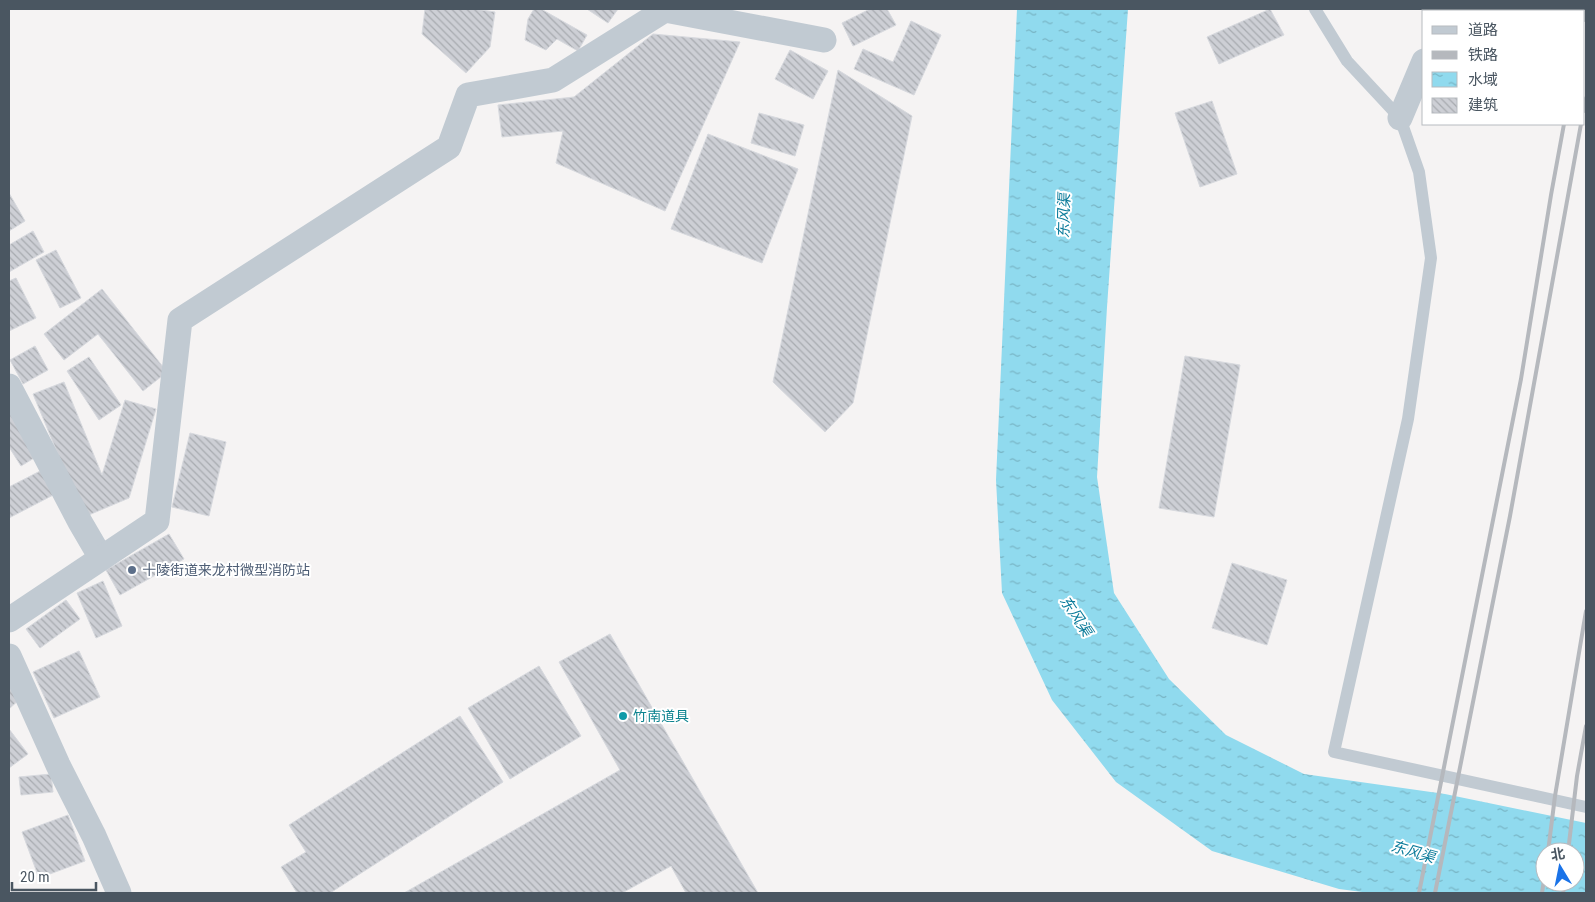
<svg xmlns="http://www.w3.org/2000/svg" width="1595" height="902" font-family="'Roboto Condensed','Noto Sans SC',sans-serif">
	<defs>
		<pattern id="water-ripples" width="26" height="14" patternUnits="userSpaceOnUse" patternTransform="scale(1.25)"><rect width="26" height="14" fill="#90daee"/><path d="M2 4q2-2 4 0t4 0M15 11q2-2 4 0t4 0" fill="none" stroke="#78b4c4"/></pattern>
		<pattern id="building-back-hatch" width="6" height="6" patternUnits="userSpaceOnUse" patternTransform="scale(1.25)"><rect width="6" height="6" fill="#cdcfd5"/><path d="M-1 5l2 2M0 0l6 6M5-1l2 2" fill="none" stroke="#a8abb0"/></pattern>
	</defs>
	<rect width="100%" height="100%" fill="#f5f3f3"/>
	<!-- water -->
	<path fill="url(#water-ripples)" fill-rule="evenodd" d="M 1017,9 L 1128,9 L 1107,307 L 1097,477 L 1114,593 L 1169,679 L 1226,735 L 1304,774 L 1445,794 L 1586,823 L 1586,893 L 1370,893 L 1339,889 L 1212,851 L 1116,782 L 1052,700 L 1002,593 L 996,480 ZM 1545,852 L 1575,852 L 1575,882 L 1545,882 Z"/>
	<!-- building -->
	<g fill="url(#building-back-hatch)" stroke="#d7d9de">
		<path d="M 425,9 L 474,9 L 495,12 L 490,47 L 466,73 L 422,34 Z"/>
		<path d="M 534,9 L 541,9 L 587,35 L 578,51 L 557,39 L 546,50 L 525,40 L 528,19 Z"/>
		<path d="M 587,9 L 618,9 L 608,23 Z"/>
		<path d="M 870,9 L 887,9 L 896,25 L 853,46 L 842,23 Z"/>
		<path d="M 1270,9 L 1284,35 L 1219,64 L 1207,37 Z"/>
		<path d="M 911,21 L 941,35 L 914,95 L 854,69 L 863,49 L 893,62 Z"/>
		<path d="M 653,34 L 740,42 L 665,211 L 556,163 L 563,131 L 502,137 L 498,105 L 574,97 Z"/>
		<path d="M 790,50 L 828,71 L 813,99 L 775,79 Z"/>
		<path d="M 838,70 L 912,116 L 853,403 L 825,432 L 773,382 Z"/>
		<path d="M 1212,101 L 1237,174 L 1200,187 L 1175,113 Z"/>
		<path d="M 759,113 L 804,125 L 795,156 L 751,143 Z"/>
		<path d="M 708,134 L 798,169 L 762,263 L 671,229 Z"/>
		<path d="M 9,193 L 25,221 L 9,231 Z"/>
		<path d="M 33,231 L 44,252 L 9,272 L 9,245 Z"/>
		<path d="M 56,250 L 81,298 L 60,308 L 36,260 Z"/>
		<path d="M 16,278 L 36,318 L 9,331 L 9,281 Z"/>
		<path d="M 102,289 L 167,372 L 143,391 L 98,334 L 64,360 L 44,334 Z"/>
		<path d="M 35,346 L 48,370 L 23,384 L 10,360 Z"/>
		<path d="M 1185,356 L 1240,365 L 1214,517 L 1159,508 Z"/>
		<path d="M 89,357 L 121,405 L 99,420 L 67,371 Z"/>
		<path d="M 64,382 L 102,475 L 125,400 L 156,409 L 129,498 L 84,517 L 33,394 Z"/>
		<path d="M 9,407 L 39,455 L 21,466 L 9,447 Z"/>
		<path d="M 190,433 L 226,442 L 209,516 L 172,507 Z"/>
		<path d="M 46,468 L 59,492 L 9,518 L 9,487 Z"/>
		<path d="M 169,534 L 184,559 L 120,595 L 106,570 Z"/>
		<path d="M 1232,563 L 1287,580 L 1267,645 L 1212,628 Z"/>
		<path d="M 103,581 L 122,626 L 96,638 L 77,593 Z"/>
		<path d="M 66,600 L 80,619 L 40,648 L 26,629 Z"/>
		<path d="M 610,634 L 758,893 L 686,893 L 671,866 L 622,893 L 404,893 L 620,770 L 559,662 Z"/>
		<path d="M 79,651 L 100,697 L 54,718 L 33,672 Z"/>
		<path d="M 539,666 L 581,736 L 510,779 L 468,708 Z"/>
		<path d="M 9,683 L 22,697 L 9,709 Z"/>
		<path d="M 460,716 L 503,782 L 330,893 L 297,893 L 281,867 L 306,852 L 289,825 Z"/>
		<path d="M 9,729 L 28,754 L 9,768 Z"/>
		<path d="M 51,774 L 53,792 L 21,795 L 19,777 Z"/>
		<path d="M 68,815 L 85,861 L 39,878 L 22,832 Z"/>
	</g>
	<g fill="none" stroke-linecap="round" stroke-linejoin="round">
		<!-- lane -->
		<path stroke="#c1cad2" stroke-width="12" d="M 1315,9 L 1347,61 L 1400,118 L 1419,172 L 1431,258 L 1408,419 L 1334,752 L 1586,807"/>
		<!-- street -->
		<g stroke="#c1cad2" stroke-width="25">
			<path d="M 1445,11 L 1446,9"/>
			<path d="M 1400,118 L 1424,61"/>
			<path d="M 9,386 L 80,522 L 101,558"/>
			<path d="M 9,620 L 157,521 L 180,320 L 449,147 L 468,95 L 553,80 L 665,10 L 824,40"/>
			<path d="M 9,656 L 58,765 L 94,836 L 119,893"/>
		</g>
		<!-- rail -->
		<g stroke="#b5b8bd" stroke-width="4">
			<path d="M 1584,20 L 1586,9"/>
			<path d="M 1584,111 L 1586,98"/>
			<path d="M 1548,852 L 1555,796 L 1586,611"/>
			<path d="M 1568,852 L 1577,776 L 1586,726"/>
			<path d="M 1419,893 L 1521,379 L 1551,195 L 1564,124"/>
			<path d="M 1435,893 L 1510,516 L 1581,124"/>
			<path d="M 1542,893 L 1545,873"/>
			<path d="M 1563,893 L 1565,882"/>
		</g>
	</g>
	<!-- markers -->
	<circle fill="#5c6f8a" stroke="#fff" stroke-width="2" cx="132" cy="570" r="5"/>
	<circle fill="#0f9aa8" stroke="#fff" stroke-width="2" cx="623" cy="716" r="5"/>
	<g text-anchor="middle" stroke-width="4" stroke-linejoin="round" paint-order="stroke">
		<!-- service labels -->
		<g font-size="14" fill="#4e5e75" stroke="#fff" text-anchor="start">
			<text x="142" y="575">十陵街道来龙村微型消防站</text>
		</g>
		<!-- culture labels -->
		<g font-size="14" fill="#0d838f" stroke="#fff" text-anchor="start">
			<text x="633" y="721">竹南道具</text>
		</g>
		<!-- water labels -->
		<g font-size="15" font-style="italic" fill="#0c7c9b" stroke="#fff">
			<text transform="translate(1064 216) rotate(-89)" y="5">东风渠</text>
			<text transform="translate(1076 616) rotate(56)" y="5">东风渠</text>
			<text transform="translate(1413 852) rotate(16)" y="5">东风渠</text>
		</g>
	</g>
	<!-- border -->
	<rect width="1595" height="902" fill="none" stroke="#4a5661" stroke-width="20"/>
	<!-- legend -->
	<rect x="1422" y="10" width="162" height="115" fill="#ffffff" stroke="#b7bbc0"/>
	<rect x="1432" y="26" width="25" height="8" fill="#c1cad2" stroke="#b7bbc0"/>
	<text x="1468" y="35" font-size="15" fill="#4a5661">道路</text>
	<rect x="1432" y="51" width="25" height="8" fill="#b5b8bd" stroke="#b7bbc0"/>
	<text x="1468" y="60" font-size="15" fill="#4a5661">铁路</text>
	<rect x="1432" y="72" width="25" height="15" fill="url(#water-ripples)" stroke="#b7bbc0"/>
	<text x="1468" y="85" font-size="15" fill="#4a5661">水域</text>
	<rect x="1432" y="98" width="25" height="15" fill="url(#building-back-hatch)" stroke="#b7bbc0"/>
	<text x="1468" y="110" font-size="15" fill="#4a5661">建筑</text>
	<!-- north arrow -->
	<g transform="translate(1560 867) rotate(350)"><circle r="24" fill="#ffffff" stroke="#b7bbc0"/>
	<path d="M0-4L9 19L0 12L-9 19Z" fill="#1a73e8"/>
	<text y="-8" font-size="14" font-weight="bold" text-anchor="middle" fill="#4a5661">北</text>
	</g>
	<!-- scale -->
	<path d="M12 882v8h84v-8" fill="none" stroke="#4a5661" stroke-width="2.5"/>
	<text x="20" y="882" font-size="15" fill="#4a5661" stroke="#ffffff" stroke-width="4" paint-order="stroke">20 m</text>
</svg>
